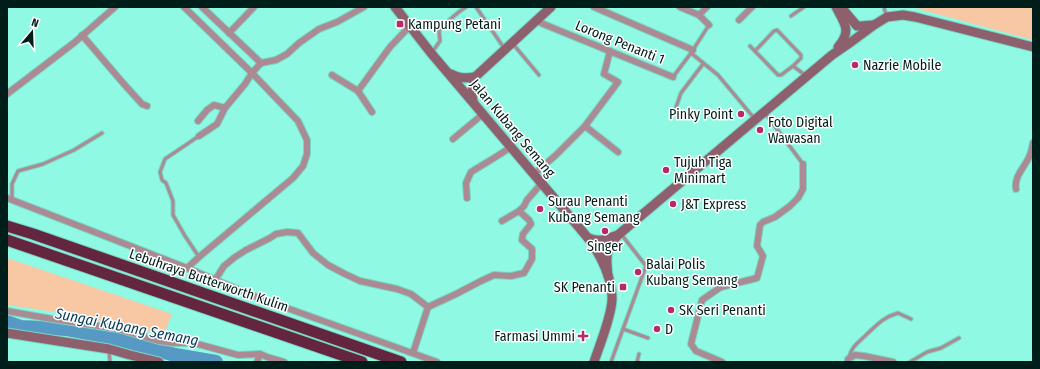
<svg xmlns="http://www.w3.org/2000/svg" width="1040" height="369" font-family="'Fira Sans Condensed',sans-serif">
	<rect width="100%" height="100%" fill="#90f9e3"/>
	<!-- green -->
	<g fill="#f8c8a4">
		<path d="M 920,7 L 1033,7 L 1033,40 L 918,9 Z"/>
		<path d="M 7,258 L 172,314 L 164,334 L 55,312 L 7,305 Z"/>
	</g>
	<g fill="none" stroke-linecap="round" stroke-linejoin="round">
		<!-- canal -->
		<path stroke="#5699c4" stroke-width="8" d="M 135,362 L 137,344"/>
		<!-- river -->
		<path stroke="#5699c4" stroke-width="14" d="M 7,322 L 21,327 L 66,329 L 97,335 L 137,344 L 175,355 L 216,362"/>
		<!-- service casing -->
		<g stroke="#79d6c3" stroke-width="5">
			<g id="service">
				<path d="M 476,7 L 504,48"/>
				<path d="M 884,7 L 886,15"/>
				<path d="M 791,16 L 804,7"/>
				<path d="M 513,44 L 539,75"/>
				<path d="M 750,46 L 778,75 L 781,75 L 793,66 L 805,75"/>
				<path d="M 433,51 L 440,41 L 439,30 C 448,21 456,13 466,7"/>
				<path d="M 755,51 L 774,31 L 777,30 L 801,55 L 801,58 L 793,66"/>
				<path d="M 691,53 L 718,75 L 754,118"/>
				<path d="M 673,77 L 691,53 L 709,25"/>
				<path d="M 675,110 L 681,93 L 703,64"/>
				<path d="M 765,113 L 803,164"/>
				<path d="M 199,136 L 165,159 L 160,172 L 162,180 L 166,183 L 173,201 L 173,215 L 185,236 L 199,257"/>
				<path d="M 12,200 L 12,184 L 18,171 L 43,164 L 74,150 L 102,133"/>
				<path d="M 623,329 L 648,338"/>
				<path d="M 109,350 L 110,362"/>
				<path d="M 849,357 C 852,346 858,343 866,335 C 878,324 882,318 898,313 L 911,319"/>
				<path d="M 611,362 L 646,266 L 621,234"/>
				<path d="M 637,362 L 639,354"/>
				<path d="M 910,362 L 927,352 L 941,348 L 959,338"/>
			</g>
		</g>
		<!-- minor casing -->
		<g stroke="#79d6c3" stroke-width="8">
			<g id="minor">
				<path d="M 184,7 L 252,73 L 298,121 L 307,140 L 307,154 L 303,166 L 293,178 L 199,257 L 187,268"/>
				<path d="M 202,7 L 261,63 L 276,60 L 287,54 L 299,43 L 319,29 L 337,22 L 364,7"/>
				<path d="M 594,7 L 693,50"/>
				<path d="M 680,7 L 699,15 L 709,25"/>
				<path d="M 699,15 L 707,7"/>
				<path d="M 739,20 L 752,7"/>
				<path d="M 536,21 L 673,77"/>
				<path d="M 229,33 L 254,7"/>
				<path d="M 82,35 L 123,83 L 142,104 L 147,106"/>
				<path d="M 332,75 L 358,91"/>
				<path d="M 7,94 L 75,42 L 115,7"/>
				<path d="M 372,112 L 358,91 L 390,47 L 410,26"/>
				<path d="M 198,121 L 207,110 L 214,105 L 225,108 L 245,84 L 252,73 L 261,63"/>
				<path d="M 585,126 L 618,152"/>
				<path d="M 199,136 L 217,124 L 225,108"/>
				<path d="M 453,139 L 483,114"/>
				<path d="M 534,174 L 556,155 L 585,126 L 618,82 L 604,74 L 610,51"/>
				<path d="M 1016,189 C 1014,177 1023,169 1028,159 C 1031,154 1032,148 1033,143"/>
				<path d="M 7,198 L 187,268 L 259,298 L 437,362"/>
				<path d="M 467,198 L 466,183 L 471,172 L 494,158 L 511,147"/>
				<path d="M 502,221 L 519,211"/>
				<path d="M 215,280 L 224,266 L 235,257 L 246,250 L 270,238 L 276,234 L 287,232 L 298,233 L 313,253 L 328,265 L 345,274 L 360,281 L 397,289 L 411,294 L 428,307"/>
				<path d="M 7,311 L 52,319 L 118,329 L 159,341 L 173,343 L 194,343 L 238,355 L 260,354 L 267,357 L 284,362"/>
				<path d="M 413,353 L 428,307 L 456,294 L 481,281 L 494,275 L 511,276 L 524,273 L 532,259 L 532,249 L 522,240 L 523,234 L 531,224 L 529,220 L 519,211 L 524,206 L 527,200 L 542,183"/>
				<path d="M 257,362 L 260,354"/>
				<path d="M 722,362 L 696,351 L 691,344 L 702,300 L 721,287 L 757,278 L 763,256 L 757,246 L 760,225 L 763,222 L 775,217 L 790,206 L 798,198 L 803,189 L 803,164"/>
				<path d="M 848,362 L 848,359 L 855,355 L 864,356 L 893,362"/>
			</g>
		</g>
		<!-- secondary casing -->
		<g stroke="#79d6c3" stroke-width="11">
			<g id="secondary">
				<path d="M 395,7 L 431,53 L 588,238 C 600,254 613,279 612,300 C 611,318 600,344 594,362"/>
				<path d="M 836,7 C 845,24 852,31 838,47"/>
				<path d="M 841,7 L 857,26 L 861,26 L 873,25"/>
				<path d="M 451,74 C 460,79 465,78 475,77"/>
				<path d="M 473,101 C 471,92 472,86 475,77 L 551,7"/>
				<path d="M 588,238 C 602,243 605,239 618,235"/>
				<path d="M 608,276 C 606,257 605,250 618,235 L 832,55 L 851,42 L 874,25 L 887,17 L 903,15 L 915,17 L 1033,47"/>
				<path d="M 7,333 L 109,349 L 130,355 L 159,362"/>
			</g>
		</g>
		<!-- motorway casing -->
		<g stroke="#79d6c3" stroke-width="13">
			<g id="motorway">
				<path d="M 7,226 L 33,234 L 401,362"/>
				<path d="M 7,240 L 362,362"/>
			</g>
		</g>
		<!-- service -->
		<use href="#service" stroke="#ab8a94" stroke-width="3"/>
		<!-- minor -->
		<use href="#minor" stroke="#ab8a94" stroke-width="6"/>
		<!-- secondary -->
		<use href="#secondary" stroke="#8e606e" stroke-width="9"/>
		<!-- motorway -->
		<use href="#motorway" stroke="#64263e" stroke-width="11"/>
	</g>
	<!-- markers -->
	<g fill="#b52b68" stroke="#fff" stroke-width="1.5">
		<rect x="396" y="20" width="8" height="8" rx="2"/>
		<circle cx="855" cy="65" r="4"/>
		<circle cx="741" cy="114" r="4"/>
		<circle cx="760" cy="130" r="4"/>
		<circle cx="666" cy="170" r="4"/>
		<circle cx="673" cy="204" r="4"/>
		<circle cx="540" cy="209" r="4"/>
		<circle cx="605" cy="231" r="4"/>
		<circle cx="638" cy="272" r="4"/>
		<rect x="619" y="283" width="8" height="8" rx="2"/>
		<circle cx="671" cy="310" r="4"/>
		<circle cx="657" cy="329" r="4"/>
		<path d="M581 330h4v4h4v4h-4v4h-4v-4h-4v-4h4z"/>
	</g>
	<g text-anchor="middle" stroke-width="3" stroke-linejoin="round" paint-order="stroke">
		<!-- poi labels -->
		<g font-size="14" fill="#001e19" stroke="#fff" text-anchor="start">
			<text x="408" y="29">Kampung Petani</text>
			<text x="863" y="70">Nazrie Mobile</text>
			<text x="733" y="119" text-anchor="end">Pinky Point</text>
			<text x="768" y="127">Foto Digital<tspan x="768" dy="16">Wawasan</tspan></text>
			<text x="674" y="167">Tujuh Tiga<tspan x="674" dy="16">Minimart</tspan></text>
			<text x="548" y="206">Surau Penanti<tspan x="548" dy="16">Kubang Semang</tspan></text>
			<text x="681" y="209">J&amp;T Express</text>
			<text x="605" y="251" text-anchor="middle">Singer</text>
			<text x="646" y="269">Balai Polis<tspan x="646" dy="16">Kubang Semang</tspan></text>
			<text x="615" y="292" text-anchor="end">SK Penanti</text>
			<text x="679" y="315">SK Seri Penanti</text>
			<text x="665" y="334">D</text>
			<text x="575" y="341" text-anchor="end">Farmasi Ummi</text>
		</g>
		<!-- street labels -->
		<g font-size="14" fill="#001e19" stroke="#fff">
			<text transform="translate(620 42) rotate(22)" y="5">Lorong Penanti 1</text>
			<text transform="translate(513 128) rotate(50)" y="5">Jalan Kubang Semang</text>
			<text transform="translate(209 280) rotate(19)" y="5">Lebuhraya Butterworth Kulim</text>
		</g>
		<!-- water labels -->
		<g font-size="15" font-style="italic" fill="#013b59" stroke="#fff">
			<text transform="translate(127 327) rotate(11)" y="5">Sungai Kubang Semang</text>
		</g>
	</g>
	<!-- border -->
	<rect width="1040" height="369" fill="none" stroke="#001e19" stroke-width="16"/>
	<!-- north arrow -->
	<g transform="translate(32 32) rotate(19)" stroke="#ffffff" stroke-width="3" paint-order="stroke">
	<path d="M0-3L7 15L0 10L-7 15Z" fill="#001e19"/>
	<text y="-6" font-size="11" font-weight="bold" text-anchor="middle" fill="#001e19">N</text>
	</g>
</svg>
